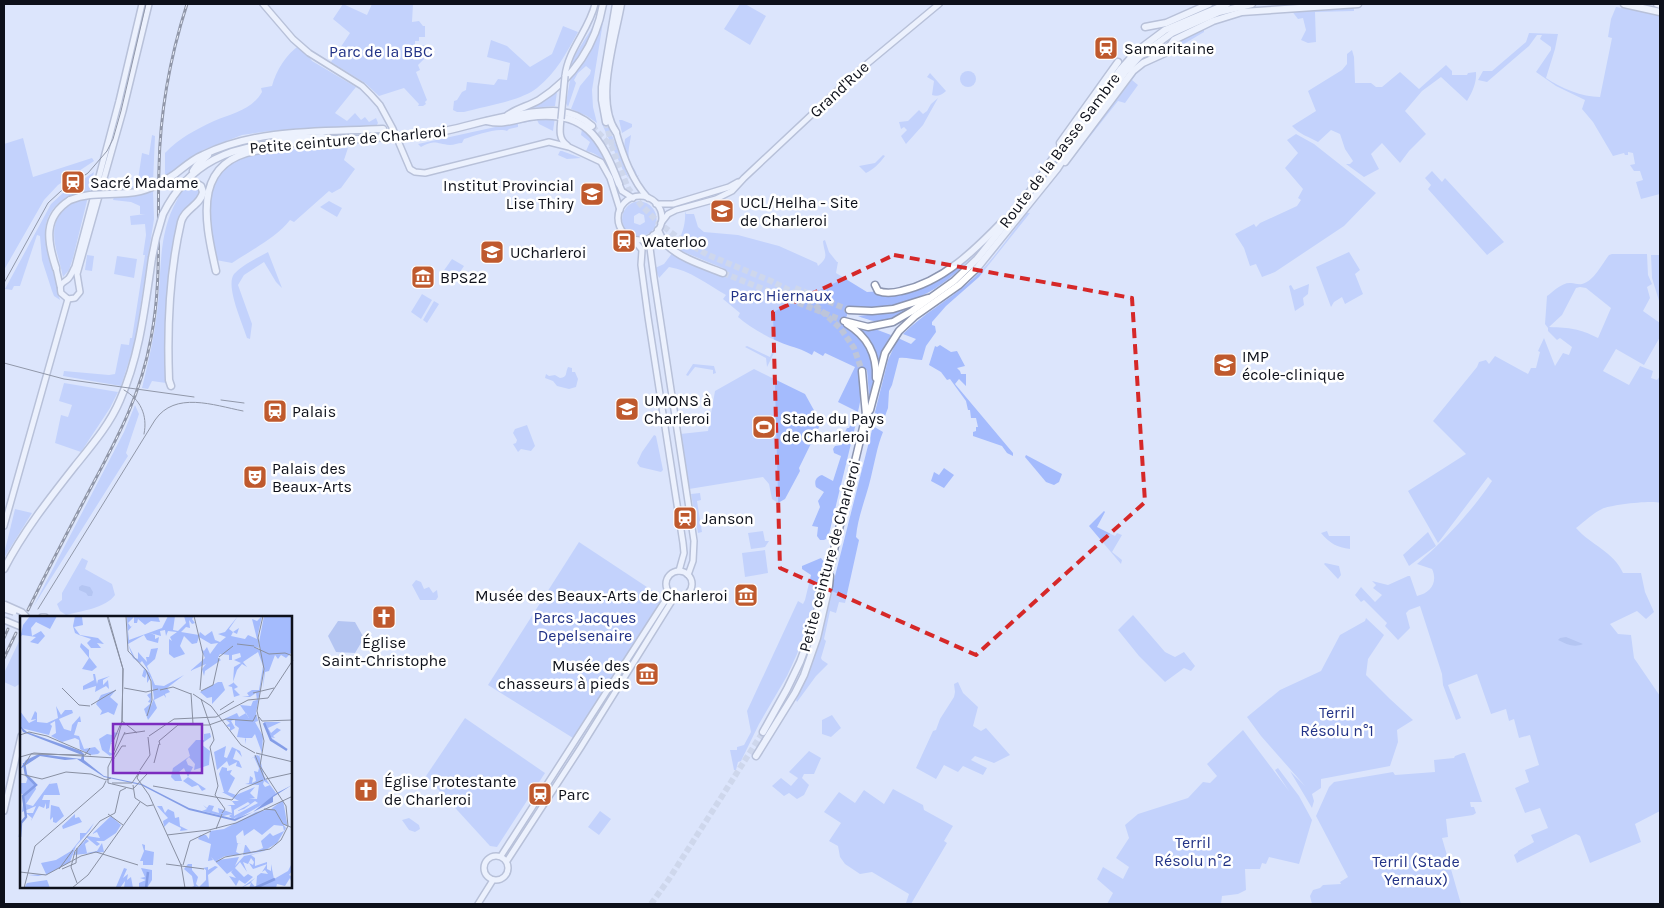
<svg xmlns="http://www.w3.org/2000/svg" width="1664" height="908" font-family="Karla,sans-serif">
	<rect width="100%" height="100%" fill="#dce5fc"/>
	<!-- green -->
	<g fill="#a4bbfd" fill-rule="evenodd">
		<path d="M 343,4 L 367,15 L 372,4 L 413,4 L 412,22 L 419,21 L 423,26 L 425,26 L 425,37 L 419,37 L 419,41 L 415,41 L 415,46 L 426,45 L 427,51 L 429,54 L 418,65 L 420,70 L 416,72 L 427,100 L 425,102 L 426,104 L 423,106 L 418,106 L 419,104 L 404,88 L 379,96 L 365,83 L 331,62 L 350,33 L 333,19 Z"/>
		<path d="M 740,4 L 745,4 L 766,16 L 750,45 L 724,29 Z"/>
		<path d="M 1354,6 L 1354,11 L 1315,12 L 1316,42 L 1308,43 L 1301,40 L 1306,30 L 1303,18 L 1298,19 L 1291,10 Z"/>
		<path d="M 1616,7 L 1660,15 L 1660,194 L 1641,199 L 1636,182 L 1643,180 L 1640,171 L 1634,171 L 1630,165 L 1635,164 L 1633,153 L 1628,152 L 1628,155 L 1625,155 L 1624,153 L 1613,156 L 1593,122 L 1582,109 L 1585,100 L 1556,86 L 1536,72 L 1551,50 L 1551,47 L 1540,39 L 1542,35 L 1537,35 L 1529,46 L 1487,82 L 1478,80 L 1483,71 L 1492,71 L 1526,42 L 1529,33 L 1558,34 L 1555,49 L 1546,78 C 1561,88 1582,97 1600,97 L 1612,38 L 1608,37 L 1611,19 Z"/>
		<path d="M 605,10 L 592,90 L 593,107 L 597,123 L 587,116 L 571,109 L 580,86 L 590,74 L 591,70 L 586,66 L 578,73 L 574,80 L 576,83 L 568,107 L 566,103 L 570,80 L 593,45 Z"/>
		<path d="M 594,25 L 588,43 L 570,69 L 571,61 Z"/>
		<path d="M 563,26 L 578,32 C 567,52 556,73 537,88 C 521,101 485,106 464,112 L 457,112 L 453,110 L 454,101 L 457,100 L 462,92 L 466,90 L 467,82 L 494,85 L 498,79 L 507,80 L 510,63 L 487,57 L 491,40 L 507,46 L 530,67 L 552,54 Z"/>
		<path d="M 1204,27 L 1204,32 L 1167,54 L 1176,42 Z"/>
		<path d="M 300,45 L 312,61 L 356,87 L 335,113 L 347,121 L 355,113 L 361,120 L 365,117 L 369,122 L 376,118 L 378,123 L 376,126 L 269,131 L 242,135 L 203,150 L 165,176 L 165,153 C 179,138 195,130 214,121 C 231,114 252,110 262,92 L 261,88 L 272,86 C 276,71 286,54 300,45 Z"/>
		<path d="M 1352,50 L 1354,57 L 1355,83 L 1371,83 L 1376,87 L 1382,87 L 1400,72 L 1419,89 L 1446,65 L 1452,71 L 1452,75 L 1467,75 L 1468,73 L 1476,72 C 1477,82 1472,93 1467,101 L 1441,77 L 1422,91 L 1405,111 L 1426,134 L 1409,151 L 1400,163 L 1382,143 L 1371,154 L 1379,169 L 1364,177 L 1346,164 L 1350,164 L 1353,161 L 1345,149 L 1340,134 L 1331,130 L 1318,142 C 1309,137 1299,134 1292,126 L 1316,111 L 1308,91 L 1342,70 L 1347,64 L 1347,54 Z"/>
		<path d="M 1141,67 L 1132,80 L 1138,85 L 1125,103 L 1118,101 L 1073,158 L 1074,156 Z"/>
		<circle cx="968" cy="79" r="8"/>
		<path d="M 930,73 L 946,91 C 942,95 937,97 932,95 L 934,81 L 927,77 Z"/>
		<path d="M 557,92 L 555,106 L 531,108 Z"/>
		<path d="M 938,98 L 923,125 L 906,144 L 901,136 L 907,130 L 904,127 L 901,129 L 899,122 L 908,121 L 919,110 L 923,114 L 927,111 L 931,104 Z"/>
		<path d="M 555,117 L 553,131 L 539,124 L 537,120 L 518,124 L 518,127 L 509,129 L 507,131 C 498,127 474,136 464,139 L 462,143 C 458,143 454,145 450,145 C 436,144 436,139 421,147 L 418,144 L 531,119 Z"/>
		<path d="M 619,120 L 622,120 L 632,124 L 632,127 L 622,133 Z"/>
		<path d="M 607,122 L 629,179 L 623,170 L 602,124 Z"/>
		<path d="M 582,129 C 600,138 609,168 617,187 C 607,172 609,156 586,151 L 590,142 L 581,135 Z"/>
		<path d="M 1296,134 L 1314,144 L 1376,193 L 1344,226 L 1275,272 L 1262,277 L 1256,264 L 1250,266 L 1244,248 L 1235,234 L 1254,224 L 1256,227 L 1260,223 L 1297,206 L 1301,200 L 1298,198 L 1303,189 L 1285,168 L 1298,153 L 1287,140 Z"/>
		<path d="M 152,135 L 155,136 L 153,183 L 138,188 L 117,190 L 117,187 L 137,186 L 142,153 L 149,155 Z"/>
		<path d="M 631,135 C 630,145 626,154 631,164 C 634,169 636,170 637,176 L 639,175 L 637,178 C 631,166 622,152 625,139 Z"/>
		<path d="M 23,138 L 33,177 L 92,158 L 94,161 L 58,185 L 44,200 L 4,270 L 4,144 Z"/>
		<path d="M 348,148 L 344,160 L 355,169 L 341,188 L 332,193 L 329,191 L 294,222 L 290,220 C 277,237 250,251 232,263 L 216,260 C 214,241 208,221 209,202 C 210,186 220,169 234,160 C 252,148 323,149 348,148 Z"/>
		<path d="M 560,151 L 562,151 L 581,158 L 567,159 L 558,155 Z"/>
		<path d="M 883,155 L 885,156 C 879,164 874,169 866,173 L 859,166 L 875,163 Z"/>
		<path d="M 1432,171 L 1442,182 L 1445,178 L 1504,242 L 1487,255 L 1428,189 L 1431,185 L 1425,178 Z"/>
		<path d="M 94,172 L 73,258 L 69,270 L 63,277 C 58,250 42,224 71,204 L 68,197 C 33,216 46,250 56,281 C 58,287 58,294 60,300 L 54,296 L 52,291 L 42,260 L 40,236 L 37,235 L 20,286 L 14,286 L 12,290 L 5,289 L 51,204 L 63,193 Z"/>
		<path d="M 196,185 L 200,191 L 198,198 L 183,212 L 165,328 L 166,383 L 152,381 L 148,389 L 142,388 C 148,363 154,338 157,313 C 162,275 157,235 177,200 C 179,195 183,187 189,186 C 191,185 194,185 196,185 Z"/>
		<path d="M 153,190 L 154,219 L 135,342 L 121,386 L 63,376 L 64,371 L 109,375 L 115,374 L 121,344 L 129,345 L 130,338 L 132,338 L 145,255 L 143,255 L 146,235 L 145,224 L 131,225 L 130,216 L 145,214 L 140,214 L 140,206 L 131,202 L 113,200 L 114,197 L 129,196 Z"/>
		<path d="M 329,201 L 342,208 L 337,217 L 320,207 Z"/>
		<path d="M 639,201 C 663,204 662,236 639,236 C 617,236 616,204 639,201 ZM 639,213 L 644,215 L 645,222 L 640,225 L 634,223 L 634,216 Z"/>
		<path d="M 685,211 L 686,214 L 694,214 L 698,227 L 704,232 L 738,235 L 779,246 L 817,263 L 818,266 C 830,256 824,254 823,241 L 825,240 L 829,252 L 837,262 L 838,262 L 836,273 L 867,292 L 918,289 L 986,242 C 944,290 914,309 849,309 L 844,324 C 870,347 878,359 871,395 L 869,395 L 867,370 L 858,371 L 861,397 L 858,412 L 838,402 L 855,367 L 825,353 L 823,356 L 814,351 L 812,355 C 805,351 798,348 790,346 C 772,340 752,329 738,317 L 740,313 L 723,299 L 726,295 C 708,285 690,270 669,267 L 659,278 L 655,268 L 664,264 L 673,252 L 681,258 L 723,277 L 725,269 L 679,250 L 676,246 C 682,235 686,224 685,211 Z"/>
		<path d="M 1027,213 L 1030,213 L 979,277 L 946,306 L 932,322 L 932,325 L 935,326 L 936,332 L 926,346 L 922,360 C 913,360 906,357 899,358 L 892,385 L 889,391 L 888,408 L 882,424 L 873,420 L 888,360 L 898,338 L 911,344 L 916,339 L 903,334 C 923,314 947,301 967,284 C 991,264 1008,237 1027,213 Z"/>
		<path d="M 268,252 L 282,288 L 276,282 L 264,262 L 244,275 L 238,285 L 252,324 L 250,339 L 247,338 C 243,324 225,286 234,274 C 242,265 257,258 268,252 Z"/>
		<path d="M 1349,252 L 1360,270 L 1355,274 L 1363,294 L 1345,304 L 1342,297 L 1334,302 L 1331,307 L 1316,267 Z"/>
		<path d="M 1612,254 L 1647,254 L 1648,275 L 1652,284 L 1647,287 L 1650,298 L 1643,311 L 1660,323 L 1660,337 L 1644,365 L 1616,349 L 1603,371 L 1629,385 L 1640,366 L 1653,371 L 1651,378 L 1657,380 L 1660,376 L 1660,503 C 1652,500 1610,505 1602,509 C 1593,513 1584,522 1576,528 C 1591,545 1614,552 1623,573 L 1641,573 L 1645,592 L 1654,612 L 1646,619 L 1637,611 L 1610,624 L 1618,634 L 1631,635 L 1634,658 L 1660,696 L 1660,811 L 1635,824 L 1641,842 L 1590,863 L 1580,836 L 1576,834 L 1517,863 L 1514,855 L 1518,852 L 1518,851 L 1534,842 L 1531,835 L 1548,828 L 1540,808 L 1525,813 L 1515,788 L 1529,782 L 1525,770 L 1539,765 L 1530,735 L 1519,738 L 1514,719 L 1509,721 L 1506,709 L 1491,714 L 1477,674 L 1448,685 L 1461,718 L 1456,720 L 1443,685 L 1442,674 L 1420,606 L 1409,610 L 1406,613 L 1410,628 L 1398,640 L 1385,626 L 1387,623 L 1364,600 L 1361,602 L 1355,595 L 1361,587 L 1375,602 L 1382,595 L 1373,588 L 1376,585 L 1372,581 L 1388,585 L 1408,576 L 1410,576 L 1417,596 C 1431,593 1438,582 1432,569 L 1417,564 C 1446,539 1471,512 1492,481 L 1488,477 L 1438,543 L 1408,491 L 1466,454 L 1433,421 L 1477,367 L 1479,362 L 1486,360 L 1489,364 L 1495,356 L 1528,374 L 1531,368 L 1536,368 L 1540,352 L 1538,351 L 1544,338 L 1555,366 L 1563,353 L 1569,355 L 1572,347 L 1560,338 L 1557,340 L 1548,331 L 1548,328 L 1545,324 L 1547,296 C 1554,291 1562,282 1571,283 C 1575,283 1578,285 1582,284 C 1594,281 1602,264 1609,255 ZM 1580,287 L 1586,288 L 1611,308 L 1598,338 C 1578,328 1571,328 1549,327 L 1562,315 L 1576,288 Z"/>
		<path d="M 87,255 L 94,256 L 92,271 L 85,270 Z"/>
		<path d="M 1651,255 L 1660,255 L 1660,304 L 1652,278 Z"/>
		<path d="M 117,256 L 137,259 L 134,278 L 114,274 Z"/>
		<path d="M 452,259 L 464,266 L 452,284 L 440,276 Z"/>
		<path d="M 1309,284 L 1308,294 L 1303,298 L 1304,305 L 1295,311 L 1289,286 L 1291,285 L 1294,290 Z"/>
		<path d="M 422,294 L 432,300 L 421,319 L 411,312 Z"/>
		<path d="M 434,301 L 439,304 L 427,323 L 423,320 Z"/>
		<path d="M 915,304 L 916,305 C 890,320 888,328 858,316 L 887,313 Z"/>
		<path d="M 856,328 L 875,329 L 891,335 L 884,347 L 880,359 L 877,359 Z"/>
		<path d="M 940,345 L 951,352 L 957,351 L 965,366 L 957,368 L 960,371 L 961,374 L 966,374 L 966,386 L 959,379 L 955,384 L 1013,453 L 1013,456 L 1007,453 L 1002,446 L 973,436 L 973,432 L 976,431 L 976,427 L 978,427 L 976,418 L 971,418 L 970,410 L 968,410 L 966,401 L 950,379 L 947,380 L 941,372 L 929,365 L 935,346 L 937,347 Z"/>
		<path d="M 747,346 L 770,357 L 774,348 L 776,349 L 767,367 L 766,358 L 745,347 Z"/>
		<path d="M 693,364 L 714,366 L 716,373 L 713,374 L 713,370 L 695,367 L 688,376 L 686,375 Z"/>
		<path d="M 568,367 L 572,368 L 572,372 L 575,372 L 578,379 L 576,387 L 569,389 L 557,386 L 553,381 L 545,378 L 546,374 L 549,376 L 555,375 L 560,378 C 568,377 565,373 568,367 Z"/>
		<path d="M 754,369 L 805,394 L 821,423 L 799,468 L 800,471 L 785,499 L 778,503 L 772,499 L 769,484 L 763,477 L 689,489 L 680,434 L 708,431 L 715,391 Z"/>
		<path d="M 64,383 L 118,392 L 110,408 L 81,452 L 55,443 L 61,415 L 68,417 L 72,405 L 59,401 Z"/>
		<path d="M 135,405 L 139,414 L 126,453 L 128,456 L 33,607 L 124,432 Z"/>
		<path d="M 854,417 L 857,419 L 828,538 L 824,540 L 820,540 L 817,536 L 818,527 L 812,526 L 820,507 L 818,501 L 824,492 L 816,487 C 814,481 816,477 822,475 L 833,481 L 841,456 L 834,453 L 833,449 L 835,446 L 842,445 L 841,440 L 847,428 L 849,428 Z"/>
		<path d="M 527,425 L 535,446 L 531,451 L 521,449 L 518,452 L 513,444 L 516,443 L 517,440 L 513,433 L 515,429 Z"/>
		<path d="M 873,426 L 883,432 C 877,447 875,461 871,477 C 866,499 858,515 856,537 L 859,540 L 845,603 L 839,602 L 836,613 L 830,611 L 824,639 L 826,641 L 821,658 L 822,660 L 828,664 L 816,676 L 797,702 L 796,700 L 804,683 L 816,651 Z"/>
		<path d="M 654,435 L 656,436 L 663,470 L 661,472 L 640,467 L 637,463 L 642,452 Z"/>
		<path d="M 1026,455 L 1062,474 L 1059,482 L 1054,485 L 1046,482 L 1025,457 Z"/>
		<path d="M 944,468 L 954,475 L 944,488 L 931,481 L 934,472 L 939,475 Z"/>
		<path d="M 700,493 L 701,500 L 697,501 L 702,532 L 698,533 L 691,494 Z"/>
		<path d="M 15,509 L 32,513 L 4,558 L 4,554 Z"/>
		<path d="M 1104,511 L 1105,512 L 1097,527 L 1115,536 L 1117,533 L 1122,535 L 1112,552 L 1122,560 L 1121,564 L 1089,526 Z"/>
		<path d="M 763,531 L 765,541 L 769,541 L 765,547 L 751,549 L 748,533 Z"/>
		<path d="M 1327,531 L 1329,536 L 1350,536 L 1350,549 C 1337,547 1330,544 1321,533 Z"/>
		<path d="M 1428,532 L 1436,546 L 1409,566 L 1403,555 Z"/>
		<path d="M 579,542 L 662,597 L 648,623 L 573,738 L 488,685 Z"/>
		<path d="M 765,550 L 768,573 L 745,577 L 742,553 Z"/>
		<path d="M 82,558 L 88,561 L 85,569 L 112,584 L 115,595 C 106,608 81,611 66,615 L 60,611 L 57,604 L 62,600 L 62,593 Z"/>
		<path d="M 821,558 L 824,562 L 824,565 L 814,605 L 797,654 L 787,676 L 759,724 L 741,761 L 738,762 L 736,770 L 734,770 L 730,750 L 737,750 L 737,747 L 744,745 L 751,732 L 747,711 L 798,601 L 803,604 L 805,600 L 811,575 L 802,569 L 802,566 Z"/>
		<path d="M 1325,563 L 1339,566 L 1341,575 L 1338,579 L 1324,564 Z"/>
		<path d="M 416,580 L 421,582 L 424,589 L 429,587 L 433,593 L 437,590 L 438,597 L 436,600 L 420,600 L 412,585 Z"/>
		<path d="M 1133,615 L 1165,652 L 1175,657 L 1184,652 L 1195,666 L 1191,671 L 1184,668 L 1165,682 L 1139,656 L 1118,630 Z"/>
		<path d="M 1366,618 L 1384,635 L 1368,659 L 1366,675 L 1390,699 L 1413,720 L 1397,730 L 1398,742 L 1390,766 L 1321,779 L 1321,788 L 1312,794 L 1314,801 L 1312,808 L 1290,771 L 1305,786 L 1261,736 L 1247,717 L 1280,690 L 1321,671 L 1340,635 L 1365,621 Z"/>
		<path d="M 21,637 L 21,683 L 15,687 L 4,682 L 4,673 Z"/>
		<path d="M 958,682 L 963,693 L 978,707 L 973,726 L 981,731 L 986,728 L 1010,755 L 994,763 L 975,756 L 971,760 L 987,768 L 983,775 L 963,766 L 958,772 L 944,765 L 936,779 L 916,768 L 933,731 L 936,730 L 940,719 L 954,697 L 955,692 L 954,684 Z"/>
		<path d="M 832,715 L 841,728 L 831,737 L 822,734 L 822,720 Z"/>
		<path d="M 465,718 L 545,773 L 497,847 L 490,846 L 426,776 Z"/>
		<path d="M 1243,730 L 1289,791 L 1275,770 L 1278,768 L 1299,796 L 1312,820 L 1299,864 L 1269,857 L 1266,864 L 1262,863 L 1260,869 L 1245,869 L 1246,890 L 1238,894 L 1222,896 L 1221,904 L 1107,904 L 1113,893 L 1097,879 L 1103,867 L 1123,879 L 1129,867 L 1116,858 L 1129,838 L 1125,825 L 1138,814 L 1188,798 L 1203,782 L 1210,783 L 1217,776 L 1207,764 Z"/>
		<path d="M 809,751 L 821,758 L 814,774 L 804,774 L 802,778 L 809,785 L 804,795 L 797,799 L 789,793 L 784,796 L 772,786 L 781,778 L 791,786 L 798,778 L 789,772 Z"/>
		<path d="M 1463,753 L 1465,753 L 1482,802 L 1470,802 L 1471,807 L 1474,807 L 1476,813 L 1473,815 L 1446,819 L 1448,837 L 1442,838 L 1461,904 L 1312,904 L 1310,896 L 1313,890 L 1320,888 L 1323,885 L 1341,884 L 1340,882 L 1348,877 L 1316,816 L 1329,787 L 1334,782 L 1393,772 L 1395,775 L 1435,772 L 1434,760 L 1454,758 L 1455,756 Z"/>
		<path d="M 893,789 L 923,805 L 924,810 L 953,826 L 944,841 L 947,843 L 911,904 L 906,903 L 909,894 L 872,872 L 860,874 L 845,864 L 840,857 L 838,846 L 829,841 L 841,823 L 824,812 L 839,792 L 855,803 L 864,790 L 884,804 Z"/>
		<path d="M 600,811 L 611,819 L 599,835 L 588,827 Z"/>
		<path d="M 409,818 L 419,825 L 420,829 L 415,832 L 409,830 L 402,820 Z"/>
	</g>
	<!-- water -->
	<g fill="#849de6">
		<path d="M 82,585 L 90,587 L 93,592 L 92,596 L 88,596 L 86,593 L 79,590 L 79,587 Z"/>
		<path d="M 338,621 L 355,622 L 364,638 L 355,653 L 336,652 L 328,636 Z"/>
		<path d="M 1566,637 L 1583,644 C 1574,648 1566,644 1558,640 L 1560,638 Z"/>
	</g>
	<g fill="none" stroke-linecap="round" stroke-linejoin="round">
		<!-- highway-tunnel -->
		<g stroke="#bdc5da" stroke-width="6" stroke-dasharray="6 3" stroke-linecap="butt">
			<path d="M 606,122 L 612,146"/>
			<path d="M 592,126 L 612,147 L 628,188 L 641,205 L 659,223 L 677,237 L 708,255 L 771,281 L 812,302 L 841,329 L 854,348 L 862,371"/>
			<path d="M 723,273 L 844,321"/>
			<path d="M 795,288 L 849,310"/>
			<path d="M 651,904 L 669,879 L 763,732"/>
		</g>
		<!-- major casing -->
		<g stroke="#8c95b0" stroke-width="8">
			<g id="major">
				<path d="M 142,4 L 119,101 L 75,267 C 73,270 71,276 68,279 C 62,284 59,283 61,293 L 68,299 L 75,298 L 80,292 L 77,274 L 123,111 L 149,4"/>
				<path d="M 263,4 L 293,39 L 309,53 L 362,86 L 371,95 L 380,105 L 393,129 L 410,169 L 415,172 L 425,173 L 549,142 L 569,147 L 601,162 L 610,178 L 620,210"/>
				<path d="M 565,76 C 568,49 589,30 595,4"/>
				<path d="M 561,119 C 560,129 558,139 567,145"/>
				<path d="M 616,132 C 623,155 632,181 648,198"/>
				<path d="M 619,184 L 622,191 L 633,198"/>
				<circle cx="640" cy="218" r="22"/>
				<path d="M 656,204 L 673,204 L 729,187 L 738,182"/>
				<path d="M 661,223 L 668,214 L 676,210 L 716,199 L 732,191 L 744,178 L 856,73 L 939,4"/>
				<path d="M 653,235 L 650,248 L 654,278 L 694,541 L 693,561 L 688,575"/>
				<path d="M 633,239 L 642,250 L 641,265 L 648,317 L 683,543 L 684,553 L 679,571"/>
				<path d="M 56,268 L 60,286"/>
				<path d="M 4,526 L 68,299"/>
				<circle cx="679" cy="584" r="13"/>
				<path d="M 42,617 L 45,617"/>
				<path d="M 4,811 L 21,736"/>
				<circle cx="496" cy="868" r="12"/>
				<path d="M 501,856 L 670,593"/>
				<path d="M 507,861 L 581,747 L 675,596"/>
				<path d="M 478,904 L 493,880"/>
			</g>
		</g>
		<!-- highway casing -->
		<g stroke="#8c95b0" stroke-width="9">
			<g id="highway">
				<path d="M 1624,4 L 1660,12"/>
				<path d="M 1657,4 L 1660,5"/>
				<path d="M 1145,27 L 1166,23 L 1209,4"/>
				<path d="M 508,115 C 518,108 529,106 539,100 C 574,78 596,44 603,4"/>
				<path d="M 487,121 C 504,125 513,120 529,117 C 585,109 601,137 619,184"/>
				<path d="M 606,122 L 602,100 L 602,87 L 616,4"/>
				<path d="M 616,132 C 594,101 615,39 621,4"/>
				<path d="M 428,134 C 457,130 486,119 515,115 C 544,111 569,105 592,126"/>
				<path d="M 276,139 L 322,137 L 333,139"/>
				<path d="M 1060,143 L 1118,62"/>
				<path d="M 1065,162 L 1133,71 L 1143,63 L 1165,53 L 1174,40 L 1213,21 L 1242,12 L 1358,4"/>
				<path d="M 193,171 L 197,165 L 208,155"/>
				<path d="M 175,174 C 184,167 193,159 203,155 C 258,128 323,132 383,129"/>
				<path d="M 163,214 C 189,162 231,145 288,143 C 299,143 311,144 322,143 C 327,143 332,140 337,139 C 344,138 352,139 360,139"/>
				<path d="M 658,230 C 660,235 662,240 666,244 C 679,258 705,266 723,273"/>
				<path d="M 56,268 C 47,241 43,217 70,200"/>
				<path d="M 216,271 C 203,215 192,156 268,149"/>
				<path d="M 875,285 L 878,291 C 886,294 893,293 901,291 C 943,282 975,250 1004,220"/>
				<path d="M 849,310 L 872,311 L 893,309 L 928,298"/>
				<path d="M 844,321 L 868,327 L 893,322 L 912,311 L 954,281 L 977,259 L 1014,213 L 1040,178 L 1055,155 L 1080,125 L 1120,70 L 1137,51 L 1165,30 L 1227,4"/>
				<path d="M 847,324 C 867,336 877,355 876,378"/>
				<path d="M 171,386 L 169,380 C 167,327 169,274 181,222 C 184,209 201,205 203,192 L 201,186 L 196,183 L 181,185"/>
				<path d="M 866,415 L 870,410 L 885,353 L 899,331 L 915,316 L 959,285 L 978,267 L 1057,169 L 1072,146 L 1125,72 L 1140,56 L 1172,33 L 1219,12 L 1252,4"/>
				<path d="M 4,569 C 23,532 49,499 75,466 C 92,445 110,424 120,400 C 140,355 145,306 152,258"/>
				<path d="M 763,732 L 787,689 L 800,662 L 810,635 L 830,567 L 866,415 L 862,371"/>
				<path d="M 756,756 L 795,693 L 804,675 L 817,638 L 829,586 L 830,576"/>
			</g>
		</g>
		<!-- major -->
		<use href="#major" stroke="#fff" stroke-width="5"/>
		<!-- highway -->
		<use href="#highway" stroke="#fff" stroke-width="6"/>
		<!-- tram -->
		<g stroke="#353946" stroke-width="1">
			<path d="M 4,283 L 48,203 L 61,191 L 88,173 L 107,151 L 113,139 L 121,111 L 146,4"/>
			<path d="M 4,363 L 64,379 L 194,397"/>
			<path d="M 124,390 C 140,399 148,415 144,434"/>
			<path d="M 221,400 L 244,403"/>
			<path d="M 38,609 L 155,420 C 175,391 213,405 243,411"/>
		</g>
		<!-- rail casing -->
		<g stroke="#353946" stroke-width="3">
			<g id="rail">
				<path d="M 28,610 C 47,571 67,533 87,495 C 115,442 140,399 151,338 C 162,283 157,224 159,168 C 160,112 170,57 187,4"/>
				<path d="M 4,638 L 8,629"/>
				<path d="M 4,658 L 16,633"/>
			</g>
		</g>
		<!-- rail -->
		<use href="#rail" stroke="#fff" stroke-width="1" stroke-dasharray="4" stroke-linecap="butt"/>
		<!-- major-bridge casing -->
		<g stroke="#8c95b0" stroke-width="8" stroke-linecap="butt">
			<g id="major-bridge">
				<path d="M 561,119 L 565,76"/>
				<path d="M 4,604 L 22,612 L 27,617"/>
				<path d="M 4,609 L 14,612"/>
				<path d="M 4,620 L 21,627"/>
			</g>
		</g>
		<!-- highway-bridge casing -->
		<g stroke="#8c95b0" stroke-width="9" stroke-linecap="butt">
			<g id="highway-bridge">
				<path d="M 360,139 L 428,134"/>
				<path d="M 70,200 C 89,192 108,195 128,193 C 146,192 160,184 175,174"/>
				<path d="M 152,258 L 156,238 L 163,214"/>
			</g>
		</g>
		<!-- major-bridge -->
		<use href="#major-bridge" stroke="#fff" stroke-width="5"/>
		<!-- highway-bridge -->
		<use href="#highway-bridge" stroke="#fff" stroke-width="6"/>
	</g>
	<!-- marked area -->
	<path d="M0 0H1664V908H0ZM 894,255 L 1132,298 L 1145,502 L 976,655 L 780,568 L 773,312 Z" fill="#dce5fc" fill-opacity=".55" fill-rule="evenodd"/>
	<path fill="none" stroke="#d62828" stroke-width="4" stroke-dasharray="10 6" stroke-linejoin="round" d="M 894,255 L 1132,298 L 1145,502 L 976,655 L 780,568 L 773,312 Z"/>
	<!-- icons -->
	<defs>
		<g id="station-square" transform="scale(1.25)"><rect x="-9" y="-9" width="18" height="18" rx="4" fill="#bf592d" stroke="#fff"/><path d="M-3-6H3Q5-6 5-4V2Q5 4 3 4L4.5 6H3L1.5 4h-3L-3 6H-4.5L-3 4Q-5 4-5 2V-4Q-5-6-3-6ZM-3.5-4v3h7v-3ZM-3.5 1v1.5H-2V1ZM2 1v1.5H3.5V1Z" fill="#fff"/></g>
		<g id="university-square" transform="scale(1.25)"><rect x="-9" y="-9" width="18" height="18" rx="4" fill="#bf592d" stroke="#fff"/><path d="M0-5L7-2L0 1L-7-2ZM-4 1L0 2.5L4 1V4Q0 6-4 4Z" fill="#fff"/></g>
		<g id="museum-square" transform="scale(1.25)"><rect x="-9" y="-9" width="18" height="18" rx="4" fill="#bf592d" stroke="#fff"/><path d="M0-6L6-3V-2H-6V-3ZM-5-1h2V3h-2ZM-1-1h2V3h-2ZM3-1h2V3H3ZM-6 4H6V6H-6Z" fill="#fff"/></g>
		<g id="stadium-square" transform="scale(1.25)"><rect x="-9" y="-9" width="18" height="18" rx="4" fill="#bf592d" stroke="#fff"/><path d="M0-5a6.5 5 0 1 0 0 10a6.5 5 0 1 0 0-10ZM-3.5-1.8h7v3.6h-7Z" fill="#fff"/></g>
		<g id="theatre-square" transform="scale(1.25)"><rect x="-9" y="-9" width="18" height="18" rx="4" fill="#bf592d" stroke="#fff"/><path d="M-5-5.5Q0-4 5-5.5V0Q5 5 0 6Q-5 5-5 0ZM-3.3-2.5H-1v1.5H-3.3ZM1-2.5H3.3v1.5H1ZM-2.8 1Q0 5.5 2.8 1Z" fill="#fff"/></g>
		<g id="church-square" transform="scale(1.25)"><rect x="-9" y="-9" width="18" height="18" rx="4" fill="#bf592d" stroke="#fff"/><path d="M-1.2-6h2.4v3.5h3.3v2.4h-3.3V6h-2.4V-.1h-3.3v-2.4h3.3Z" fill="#fff"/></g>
	</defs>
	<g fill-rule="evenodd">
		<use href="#station-square" x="1106" y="48"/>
		<use href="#station-square" x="73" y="182"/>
		<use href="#university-square" x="592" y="194"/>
		<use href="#university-square" x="722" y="211"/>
		<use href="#station-square" x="624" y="241"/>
		<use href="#university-square" x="492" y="252"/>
		<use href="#museum-square" x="423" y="277"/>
		<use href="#university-square" x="1225" y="365"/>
		<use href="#university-square" x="627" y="409"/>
		<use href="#station-square" x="275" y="411"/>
		<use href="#stadium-square" x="764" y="427"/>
		<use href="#theatre-square" x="255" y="477"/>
		<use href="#station-square" x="685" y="518"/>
		<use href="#museum-square" x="746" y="595"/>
		<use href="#church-square" x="384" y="617"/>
		<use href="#museum-square" x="647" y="674"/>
		<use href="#church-square" x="366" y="790"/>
		<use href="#station-square" x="540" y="794"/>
	</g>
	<g text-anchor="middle" stroke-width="5" stroke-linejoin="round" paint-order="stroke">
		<!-- poi labels -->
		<g font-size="16" fill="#0d101a" stroke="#fff" text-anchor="start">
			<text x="1124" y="54">Samaritaine</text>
			<text x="90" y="188">Sacré Madame</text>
			<text x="574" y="191" text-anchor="end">Institut Provincial<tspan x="574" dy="18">Lise Thiry</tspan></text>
			<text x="740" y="208">UCL/Helha - Site<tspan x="740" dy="18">de Charleroi</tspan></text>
			<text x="642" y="247">Waterloo</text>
			<text x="510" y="258">UCharleroi</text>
			<text x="440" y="283">BPS22</text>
			<text x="1242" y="362">IMP<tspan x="1242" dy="18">école-clinique</tspan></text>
			<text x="644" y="406">UMONS à<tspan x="644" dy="18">Charleroi</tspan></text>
			<text x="292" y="417">Palais</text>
			<text x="782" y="424">Stade du Pays<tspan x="782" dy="18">de Charleroi</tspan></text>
			<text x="272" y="474">Palais des<tspan x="272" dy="18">Beaux-Arts</tspan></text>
			<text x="702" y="524">Janson</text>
			<text x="728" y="601" text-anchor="end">Musée des Beaux-Arts de Charleroi</text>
			<text x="384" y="648" text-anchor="middle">Église<tspan x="384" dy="18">Saint-Christophe</tspan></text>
			<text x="630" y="671" text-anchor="end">Musée des<tspan x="630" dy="18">chasseurs à pieds</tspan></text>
			<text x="384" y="787">Église Protestante<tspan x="384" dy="18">de Charleroi</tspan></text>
			<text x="558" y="800">Parc</text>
		</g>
		<!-- park labels -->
		<g font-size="16" fill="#223387" stroke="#fff">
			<text x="381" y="57">Parc de la BBC</text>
			<text x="781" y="301">Parc Hiernaux</text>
			<text x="585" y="623">Parcs Jacques<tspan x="585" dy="18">Depelsenaire</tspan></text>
			<text x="1337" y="718">Terril<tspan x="1337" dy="18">Résolu n°1</tspan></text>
			<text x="1193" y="848">Terril<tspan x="1193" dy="18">Résolu n°2</tspan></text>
			<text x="1416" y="867">Terril (Stade<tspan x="1416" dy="18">Yernaux)</tspan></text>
		</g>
		<!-- street labels -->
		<g font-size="16" fill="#0d101a" stroke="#fff">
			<text transform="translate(839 89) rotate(-43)" y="6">Grand'Rue</text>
			<text transform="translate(348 139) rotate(-5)" y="6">Petite ceinture de Charleroi</text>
			<text transform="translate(1059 150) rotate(-53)" y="6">Route de la Basse Sambre</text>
			<text transform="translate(829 556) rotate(-75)" y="6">Petite ceinture de Charleroi</text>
		</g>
	</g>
	<!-- overview -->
	<g transform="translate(20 616)">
		<rect width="272" height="272" fill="#dce5fc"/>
		<path d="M 10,0 L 37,0 L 30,13 L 16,6 L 11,12 L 12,20 L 21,15 L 25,20 L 18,28 L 10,26 L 16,21 L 2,19 L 0,22 L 3,9 ZM 55,0 L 67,0 L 62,1 L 63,9 L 54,11 L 60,19 L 78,22 L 84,28 L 77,27 L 81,32 L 71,32 L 67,27 L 71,23 L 59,19 L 55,17 L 53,10 ZM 107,0 L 138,0 L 140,6 L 131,5 L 125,9 L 118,3 L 117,7 L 120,7 L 114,7 L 114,1 L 108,7 L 111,11 L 113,9 L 108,15 L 109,24 L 142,12 L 148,0 L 155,0 L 153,14 L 158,15 L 166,7 L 164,0 L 174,0 L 172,3 L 175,7 L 172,8 L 169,4 L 170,12 L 166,11 L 161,16 L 179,19 L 180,16 L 185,20 L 192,15 L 195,24 L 200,26 L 206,21 L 198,18 L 205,16 L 218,0 L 209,13 L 213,16 L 219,12 L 217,18 L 213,16 L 211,20 L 225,23 L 228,19 L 237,23 L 232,3 L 237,5 L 242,0 L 238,18 L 239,32 L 234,31 L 240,34 L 243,48 L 243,57 L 236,97 L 238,105 L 235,106 L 243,120 L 242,137 L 235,118 L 232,122 L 225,122 L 226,123 L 225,128 L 225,122 L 217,121 L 219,112 L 215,109 L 215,103 L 211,105 L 215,112 L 210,115 L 210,111 L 206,110 L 210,107 L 206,104 L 210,103 L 202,104 L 217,97 L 219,101 L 226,97 L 229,102 L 220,89 L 231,90 L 233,85 L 237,84 L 236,77 L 230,81 L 222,81 L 229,80 L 227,77 L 232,74 L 239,74 L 243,50 L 238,36 L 223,46 L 227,51 L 222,48 L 217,54 L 213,66 L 218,71 L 214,73 L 220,79 L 214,81 L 212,71 L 208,70 L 213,67 L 214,51 L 221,47 L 214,44 L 221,41 L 220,37 L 212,39 L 212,44 L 209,44 L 209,39 L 200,38 L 198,42 L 201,44 L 185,55 L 184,60 L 182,53 L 186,48 L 170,55 L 185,42 L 181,33 L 184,35 L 187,31 L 190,38 L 198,27 L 191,28 L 179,21 L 177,27 L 172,28 L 164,20 L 160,30 L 165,38 L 154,42 L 149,38 L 149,23 L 152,25 L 150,21 L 157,16 L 148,15 L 146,20 L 145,14 L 140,15 L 141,20 L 130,17 L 135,19 L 135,23 L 139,21 L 138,27 L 127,24 L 124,19 L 108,28 ZM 244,0 L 272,0 L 272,36 L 266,42 L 261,39 L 258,43 L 255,39 L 249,55 L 245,56 L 243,72 L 244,55 L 239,26 ZM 61,27 L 69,34 L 69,41 L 77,51 L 72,55 L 62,53 L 69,42 L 60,31 ZM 108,28 L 115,42 L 118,43 L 118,36 L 127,46 L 126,41 L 129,41 L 131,33 L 138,32 L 135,43 L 127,50 L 135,69 L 144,70 L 164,59 L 147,72 L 150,76 L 145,78 L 146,82 L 144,79 L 134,84 L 137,92 L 128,104 L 124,93 L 131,87 L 128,86 L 130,83 L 127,79 L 132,76 L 131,90 L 134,82 L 131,61 L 127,67 L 127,57 L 125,62 L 122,60 L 124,53 L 119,48 L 130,57 L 122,45 L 120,47 L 113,42 ZM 73,58 L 75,58 L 77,68 L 78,64 L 90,60 L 83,64 L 83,69 L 88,64 L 89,73 L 86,70 L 75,76 L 76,70 L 63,74 L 63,70 L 74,64 ZM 198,66 L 202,66 L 205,74 L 192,88 L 192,81 L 187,82 L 180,76 ZM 96,74 L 90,81 L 98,88 L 94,99 L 88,96 L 80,99 L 82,95 L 76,88 L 81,79 ZM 36,90 L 41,99 L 45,94 L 52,94 L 53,97 L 39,103 L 44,113 L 51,115 L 52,109 L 60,100 L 61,106 L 58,106 L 54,119 L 59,120 L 64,133 L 75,131 L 80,136 L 78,138 L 70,139 L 60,133 L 59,124 L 55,122 L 42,126 L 31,120 L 36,117 L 35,105 L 30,108 L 32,110 L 29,119 L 1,112 L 0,95 L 9,107 L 17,103 L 11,104 L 15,95 L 17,97 L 17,106 L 27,107 L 38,102 ZM 244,106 L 261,106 L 248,112 L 251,117 L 257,112 L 261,114 L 253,120 L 255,122 L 250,121 L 266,132 L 251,125 ZM 92,116 L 98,117 L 91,127 L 89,136 L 93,138 L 90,140 L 82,134 L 79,123 L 87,118 L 92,119 ZM 190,117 L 191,121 L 181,128 L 190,135 L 189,149 L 174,154 L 175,148 L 169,141 L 166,144 L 168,149 L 173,151 L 168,161 L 186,173 L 182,175 L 178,169 L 172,171 L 163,165 L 168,161 L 164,152 L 159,156 L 162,165 L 155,165 L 151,161 L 153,152 L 170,140 L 168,133 L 176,124 L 184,124 L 184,118 ZM 206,130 L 204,141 L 207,142 L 212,131 L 220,135 L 222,141 L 216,134 L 213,143 L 219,145 L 222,152 L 216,150 L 217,146 L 209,150 L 207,145 L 197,154 L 194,136 ZM 239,138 L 244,160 L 250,169 L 244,165 L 243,168 L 245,171 L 250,169 L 256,177 L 247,186 L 217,203 L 214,203 L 218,200 L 213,203 L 209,200 L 212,198 L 203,200 L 182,195 L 187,193 L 183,189 L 187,192 L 189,189 L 194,190 L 192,195 L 199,197 L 198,192 L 212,197 L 211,190 L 207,189 L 215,189 L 212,185 L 219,185 L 202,176 L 204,176 L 199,158 L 202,151 L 207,152 L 207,155 L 212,154 L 210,158 L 215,162 L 208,176 L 216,179 L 235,171 L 230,177 L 235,182 L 229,182 L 237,183 L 239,169 L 225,168 L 229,167 L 230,160 L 233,162 L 232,167 L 236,165 L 234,155 L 238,156 L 239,152 L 234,141 L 230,143 L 237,139 L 239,140 ZM 235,185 L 238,187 L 214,200 L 214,194 L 228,186 L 230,188 L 217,195 L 224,193 ZM 35,160 L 29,168 L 37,167 L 40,179 L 24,179 L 22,184 L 30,184 L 29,192 L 26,193 L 26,187 L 24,192 L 19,190 L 11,205 L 12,202 L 6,197 L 13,197 L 16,190 L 2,196 L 4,179 L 0,177 L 0,167 L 6,167 L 8,161 L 13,164 L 16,173 L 6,188 L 13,190 ZM 263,184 L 267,207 L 267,210 L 262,207 L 266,212 L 257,227 L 244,235 L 223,239 L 225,229 L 218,227 L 216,236 L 222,239 L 205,240 L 198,244 L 219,241 L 215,250 L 224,240 L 244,236 L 231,239 L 235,242 L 235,250 L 247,246 L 247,253 L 251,255 L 251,248 L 254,263 L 268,255 L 272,247 L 272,255 L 269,259 L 271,260 L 271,265 L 270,262 L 265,270 L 257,268 L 256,272 L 229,272 L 231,267 L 221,272 L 235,262 L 231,266 L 236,272 L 237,260 L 241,257 L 248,258 L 245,254 L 242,256 L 247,248 L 233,253 L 229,247 L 233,249 L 234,246 L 231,242 L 228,248 L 223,246 L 227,256 L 220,246 L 215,252 L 224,261 L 228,258 L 233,261 L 225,268 L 219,264 L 216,270 L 209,260 L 216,262 L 211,256 L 213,254 L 207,258 L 191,241 L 193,244 L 188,245 L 191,228 L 178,223 L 180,219 L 186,219 L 189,223 L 190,215 L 204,213 L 236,196 L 251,193 ZM 254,209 L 263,210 L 264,215 L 253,220 L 250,217 L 241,225 L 243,232 L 236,235 L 231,236 L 226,229 L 217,227 L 216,220 L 223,214 L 224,220 L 234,213 L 242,219 ZM 31,189 L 39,191 L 44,200 L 36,207 L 33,206 L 33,201 L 30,204 ZM 137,190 L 142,190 L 145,197 L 148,193 L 154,196 L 155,202 L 159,201 L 160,210 L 168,214 L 160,215 L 161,212 L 149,206 L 144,211 L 143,205 L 148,202 ZM 55,198 L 55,202 L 59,201 L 62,206 L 43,213 L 42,210 ZM 91,200 L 101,209 L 96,217 L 84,225 L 76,225 L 80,228 L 77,230 L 66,221 L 62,229 L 66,223 L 69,225 L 65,228 L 67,237 L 77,235 L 82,227 L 84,236 L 53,239 L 67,220 L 80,222 L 77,216 L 72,218 ZM 74,207 L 70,214 L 56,230 L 50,246 L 28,258 L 18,260 L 8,259 L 26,258 L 21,247 L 36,244 L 51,235 L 60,224 L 60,217 L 66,217 ZM 122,228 L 125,229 L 125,234 L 134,236 L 133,249 L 123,249 L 123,245 L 120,245 L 124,235 ZM 168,248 L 172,248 L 172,254 L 178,261 L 176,268 L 179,271 L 186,264 L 186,254 L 183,252 L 188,251 L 188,254 L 195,250 L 198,251 L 188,259 L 189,272 L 181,272 L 175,270 L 178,272 L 170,272 L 174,270 L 172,260 L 164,253 ZM 104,252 L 107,253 L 103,262 L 108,258 L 107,264 L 111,261 L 113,272 L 104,272 L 105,265 L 100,272 L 96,271 ZM 121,252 L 132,254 L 132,264 L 127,272 L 119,272 L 119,267 L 126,264 L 120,262 L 125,261 ZM 27,264 L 30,272 L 4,272 L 7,267 Z" fill="#a4bbfd" fill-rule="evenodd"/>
		<path d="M 0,110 L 7,116 L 61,135 L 64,138 L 64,144 L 84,160 L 122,168 L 169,192 L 215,203 L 233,196 L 255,178 L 272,169 L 253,181 L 253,186 L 215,205 L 169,194 L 121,169 L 84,161 L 57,143 L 45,144 L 20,140 L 0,153 L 6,144 L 19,138 L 61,143 L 62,139 L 3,116 Z" fill="#849de6"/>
		<path fill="none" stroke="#849de6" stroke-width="2.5" d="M 244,107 L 251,124 L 267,134M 0,221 L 1,207 L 6,201 L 3,180 L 16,169 L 6,159 L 4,147M 126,272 L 128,256M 235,272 L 255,263"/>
		<path fill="none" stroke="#8990a2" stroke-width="1" d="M 87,0 L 103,53 L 102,105 L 92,128M 88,0 L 103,53 L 102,106 L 94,135M 106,0 L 108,35 L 126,54 L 131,65 L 132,84 L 127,100M 174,0 L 183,38 L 180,74M 217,28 L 234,30M 234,31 L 249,38 L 265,37 L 273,40M 199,41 L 213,30M 42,72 L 59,89 L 70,90M 104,72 L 126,76 L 138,73M 140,74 L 153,71 L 171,78M 181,75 L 193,69 L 199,42M 171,77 L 173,108M 233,77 L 254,72M 173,78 L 191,90 L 221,129 L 235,137M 181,83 L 192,115 L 194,124 L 190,131 L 198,170 L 195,179 L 205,193 L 202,197M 71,89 L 96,74M 200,94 L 214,85M 239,101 L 242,105 L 273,104M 102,105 L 117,117M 105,116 L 88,151 L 88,167 L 113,173 L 127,158M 104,118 L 125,115M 0,119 L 9,116 L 27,120 L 71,139M 129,120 L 154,103 L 196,101 L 228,84 L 248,82 L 273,44M 128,121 L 130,139M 140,129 L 139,125 L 158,109 L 189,109 L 206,103 L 233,105 L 236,99M 236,137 L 273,146M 235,139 L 245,164M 0,141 L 14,137 L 95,142M 95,141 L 102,130 L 106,130M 134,147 L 139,128M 4,150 L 11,138 L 65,139 L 70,132M 120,154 L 130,139M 120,155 L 117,162 L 129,179 L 161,249M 0,158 L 22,163 L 46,156 L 71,158 L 86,164 L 91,162M 246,163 L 273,157M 92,167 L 112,167 L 118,158M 113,169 L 115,182 L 127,190 L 133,189M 133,170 L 212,184 L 220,174 L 243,164M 244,193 L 255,194 L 263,208 L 273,212M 88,198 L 103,209M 196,213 L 202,198M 147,219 L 189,214 L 216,207 L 273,180M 196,246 L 205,241 L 250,233 L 261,224 L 268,210 L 266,190 L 240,150 L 244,125 L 237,95 L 244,53 L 238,22 L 243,0M 146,248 L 184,253M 161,248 L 165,272M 163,249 L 170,225 L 191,215M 39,253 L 53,234M 42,253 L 56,247 L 57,232M 0,256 L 26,259 L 61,240 L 76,236 L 118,249M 57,267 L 51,251 L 55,235 L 80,205 L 95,197 L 100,175 L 106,172M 4,272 L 15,230 L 83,171 L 86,165M 52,272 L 68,259 L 120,186"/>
		<path fill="#7b2cbf" fill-opacity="0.15" stroke="#7b2cbf" stroke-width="2.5" d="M 93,108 L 182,108 L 182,157 L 93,157 Z"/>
		<rect width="272" height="272" fill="none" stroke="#0d101a" stroke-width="2.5"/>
	</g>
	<!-- border -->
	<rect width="1664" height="908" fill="none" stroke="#0d101a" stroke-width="10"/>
</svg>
